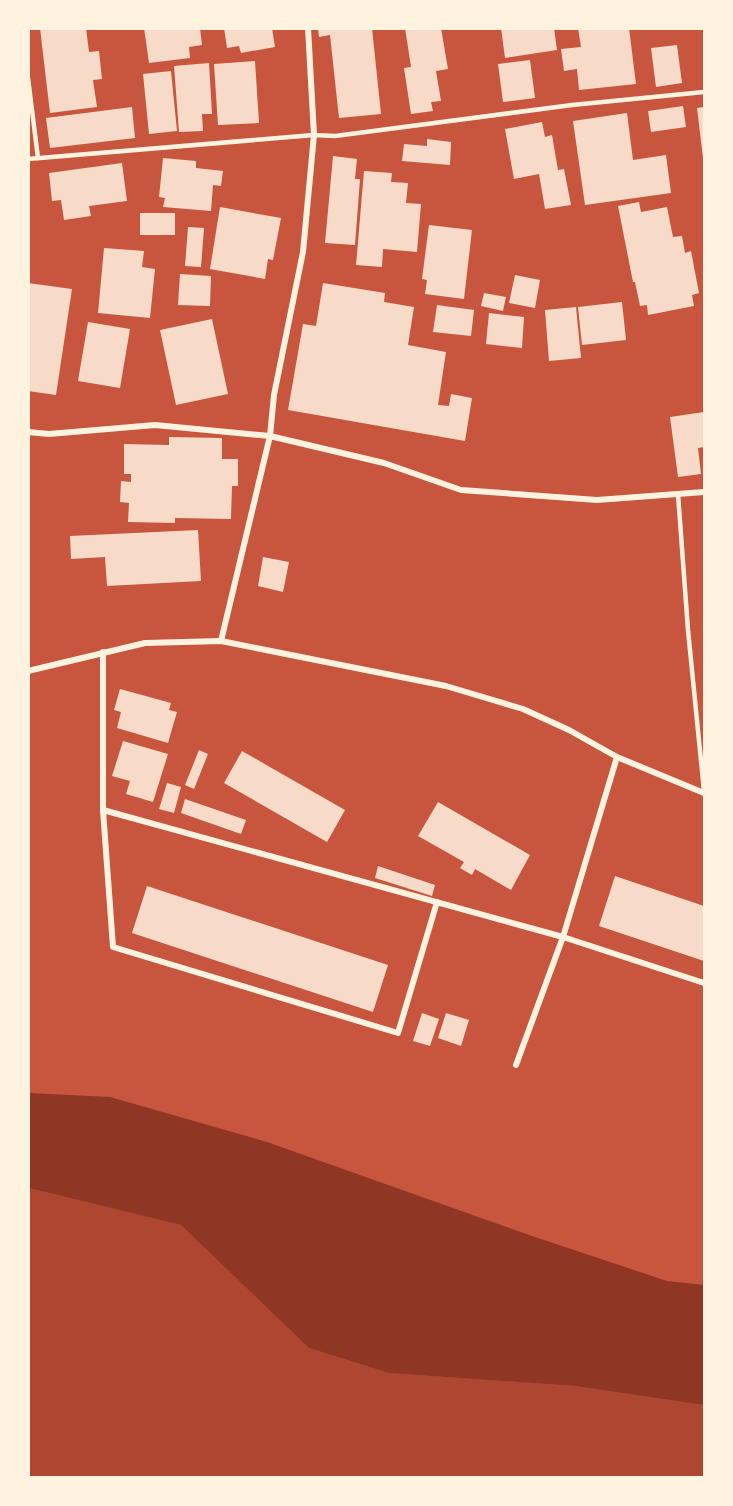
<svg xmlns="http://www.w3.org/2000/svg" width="733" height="1506" font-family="Inter,sans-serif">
	<rect width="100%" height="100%" fill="#c8553d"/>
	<!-- green -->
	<path fill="#ae4732" d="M 29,1188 L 181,1225 L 309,1348 L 389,1373 L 575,1386 L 704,1405 L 704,1477 L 29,1478 Z"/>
	<!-- water -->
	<path fill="#8f3625" d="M 29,1093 L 110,1097 L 267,1142 L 532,1236 L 667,1281 L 704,1285 L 704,1405 L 575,1386 L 389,1373 L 309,1348 L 181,1225 L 29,1188 Z"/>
	<!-- building -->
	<g fill="#f7dbc8">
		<path d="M 40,28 L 86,28 L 89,52 L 99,51 L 102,79 L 93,80 L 97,107 L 50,113 Z"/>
		<path d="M 144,28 L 200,28 L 202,45 L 189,47 L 190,58 L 149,63 Z"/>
		<path d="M 224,28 L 272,28 L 275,47 L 241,53 L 239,46 L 227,48 Z"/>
		<path d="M 318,28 L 372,28 L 381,114 L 339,118 L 330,35 L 319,37 Z"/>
		<path d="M 405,28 L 441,28 L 448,69 L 436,71 L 441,101 L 431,102 L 433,111 L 411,114 L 404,68 L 411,67 Z"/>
		<path d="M 501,28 L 554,28 L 557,50 L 505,58 Z"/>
		<path d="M 578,28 L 629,28 L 636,84 L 579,90 L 577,69 L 564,71 L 561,49 L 581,47 Z"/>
		<path d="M 677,45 L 682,83 L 656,87 L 651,48 Z"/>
		<path d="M 530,60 L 535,98 L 503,102 L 498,64 Z"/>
		<path d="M 255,61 L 259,123 L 218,125 L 214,64 Z"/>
		<path d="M 209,63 L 212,114 L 202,114 L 203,131 L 179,132 L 174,66 Z"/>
		<path d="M 171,71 L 177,131 L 149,134 L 143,74 Z"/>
		<path d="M 683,106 L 686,127 L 651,132 L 648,111 Z"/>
		<path d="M 132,107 L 135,138 L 50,148 L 46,118 Z"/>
		<path d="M 704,107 L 704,158 L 703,158 L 697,108 Z"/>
		<path d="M 627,113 L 633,160 L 666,155 L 671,193 L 585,205 L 573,121 Z"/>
		<path d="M 542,122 L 545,137 L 552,135 L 558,170 L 564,169 L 571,205 L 545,209 L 539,174 L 514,179 L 505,129 Z"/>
		<path d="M 427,139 L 451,142 L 450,165 L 402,161 L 404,144 L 427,146 Z"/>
		<path d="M 333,156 L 357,159 L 355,179 L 360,179 L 355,245 L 325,243 Z"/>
		<path d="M 163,158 L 196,161 L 196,168 L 223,171 L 221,186 L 213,185 L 211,211 L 163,207 L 165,198 L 159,197 Z"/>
		<path d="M 122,163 L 127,201 L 89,206 L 91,216 L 64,220 L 61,200 L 52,201 L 49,173 Z"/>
		<path d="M 364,171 L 392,173 L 391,182 L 408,183 L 406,203 L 421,204 L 417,252 L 383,249 L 382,267 L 356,265 Z"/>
		<path d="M 639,202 L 641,212 L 667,207 L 673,237 L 682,236 L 685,253 L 691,251 L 699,293 L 692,295 L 694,306 L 648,315 L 647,305 L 640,306 L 635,282 L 633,282 L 618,206 Z"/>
		<path d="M 220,207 L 281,218 L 273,260 L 268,259 L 265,279 L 210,269 Z"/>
		<rect x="140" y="213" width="35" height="22"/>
		<path d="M 429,225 L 472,230 L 464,299 L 425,294 L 427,280 L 422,279 Z"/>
		<path d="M 188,227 L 204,228 L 201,267 L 185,266 Z"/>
		<path d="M 104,248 L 144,251 L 142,267 L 155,269 L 150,318 L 98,313 Z"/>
		<path d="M 180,274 L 211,276 L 210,306 L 178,305 Z"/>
		<path d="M 515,275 L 540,280 L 535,308 L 509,303 Z"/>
		<path d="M 28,283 L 72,289 L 56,395 L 28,391 Z"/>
		<path d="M 323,283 L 385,293 L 384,302 L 414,307 L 408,345 L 446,352 L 438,405 L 449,406 L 451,394 L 472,398 L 465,441 L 288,410 L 303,324 L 316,326 Z"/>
		<path d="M 484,293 L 506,297 L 503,311 L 481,306 Z"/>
		<path d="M 622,302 L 626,340 L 582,345 L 578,307 Z"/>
		<path d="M 437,305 L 474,310 L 471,336 L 433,332 Z"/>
		<path d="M 576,307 L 581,358 L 549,361 L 545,310 Z"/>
		<path d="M 489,313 L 524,317 L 522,348 L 486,344 Z"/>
		<path d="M 212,319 L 228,394 L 176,405 L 160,330 Z"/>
		<path d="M 88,322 L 130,329 L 120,388 L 78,381 Z"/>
		<path d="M 704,412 L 704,447 L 698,448 L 701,474 L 678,477 L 670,417 Z"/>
		<path d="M 169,437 L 222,438 L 222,459 L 238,459 L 238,486 L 232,486 L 231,519 L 175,518 L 175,523 L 128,522 L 129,503 L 120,502 L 121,481 L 131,482 L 131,474 L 124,474 L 124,444 L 169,445 Z"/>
		<path d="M 198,530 L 201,581 L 107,586 L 105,557 L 71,559 L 70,536 Z"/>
		<path d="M 263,557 L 289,562 L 283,592 L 258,586 Z"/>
		<path d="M 120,689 L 171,703 L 169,710 L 177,712 L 168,743 L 117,728 L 121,712 L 114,710 Z"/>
		<path d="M 123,741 L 168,754 L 153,802 L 126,794 L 130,781 L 112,776 Z"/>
		<path d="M 199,750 L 208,754 L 194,789 L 185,785 Z"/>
		<path d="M 242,751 L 345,810 L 327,842 L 224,783 Z"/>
		<path d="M 167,783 L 181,787 L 174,813 L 159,809 Z"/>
		<path d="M 185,799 L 246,820 L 241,834 L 181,813 Z"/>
		<path d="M 438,802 L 530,855 L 511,890 L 475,869 L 472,875 L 460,868 L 464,862 L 418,836 Z"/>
		<path d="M 378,866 L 435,885 L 432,896 L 375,878 Z"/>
		<path d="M 615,876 L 704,906 L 704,961 L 599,926 Z"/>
		<path d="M 147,886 L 388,965 L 373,1012 L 132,933 Z"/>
		<path d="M 422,1013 L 439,1019 L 430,1046 L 413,1041 Z"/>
		<path d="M 446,1013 L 469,1020 L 461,1046 L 438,1038 Z"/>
	</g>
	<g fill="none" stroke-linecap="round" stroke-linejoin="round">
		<!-- service -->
		<g stroke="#fff3e0" stroke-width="4.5">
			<path d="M 28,78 L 38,158"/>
			<path d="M 28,159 L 314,135 L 335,136 L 572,105 L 704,92"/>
			<path d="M 678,494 L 688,630 L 704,791"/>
		</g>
		<!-- minor -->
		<g stroke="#fff3e0" stroke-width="6">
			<path d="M 28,432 L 49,434 L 155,425 L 270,436 L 384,463 L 461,490 L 597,500 L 704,492"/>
			<path d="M 221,641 L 270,436 L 274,395 L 303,252 L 314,135 L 308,28"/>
			<path d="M 103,652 L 103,810 L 563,937 L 704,983"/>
			<path d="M 28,671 L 145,643 L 221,641 L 446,686 L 523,709 L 569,730 L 617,757 L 704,793"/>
			<path d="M 103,810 L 113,947 L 398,1033 L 437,902"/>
			<path d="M 516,1065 L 563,937 L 617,757"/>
		</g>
	</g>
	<!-- border -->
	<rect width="733" height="1506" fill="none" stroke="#fff3e0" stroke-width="60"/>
</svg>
